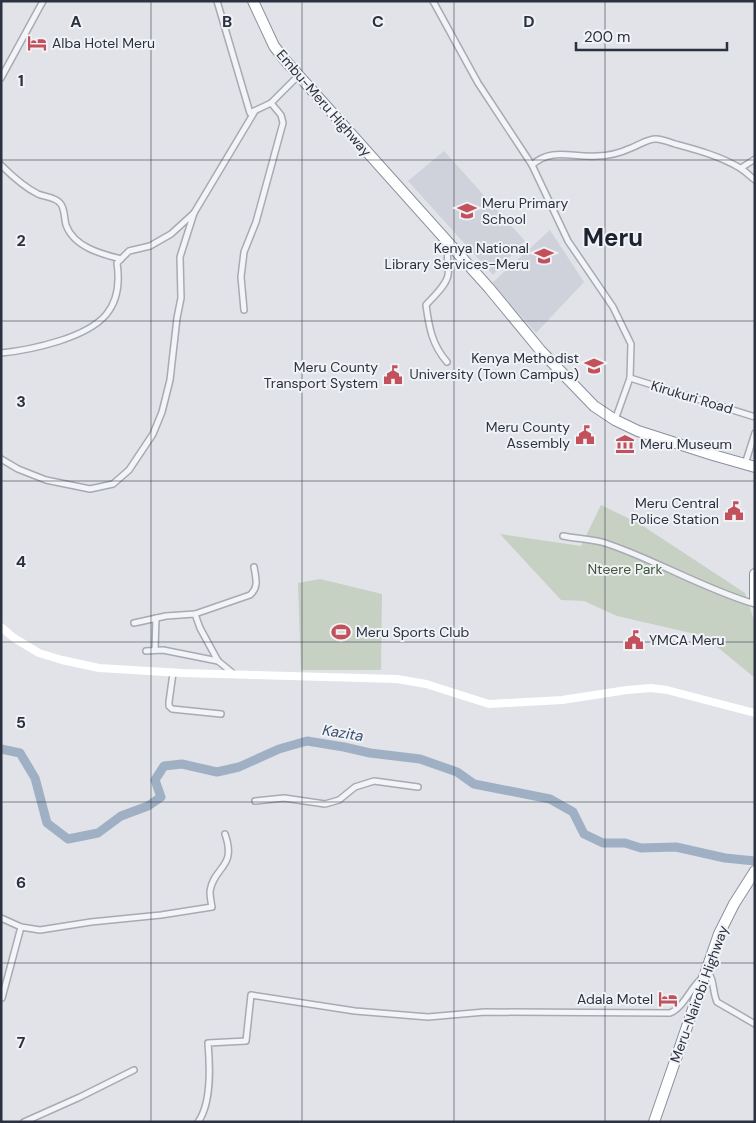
<svg xmlns="http://www.w3.org/2000/svg" width="756" height="1123" font-family="'DM Sans',sans-serif">
	<rect width="100%" height="100%" fill="#e1e3e8"/>
	<!-- built -->
	<g fill="#cfd2da">
		<path d="M 444,151 L 525,241 L 493,275 L 408,181 Z"/>
		<path d="M 550,230 L 584,282 L 536,333 L 492,283 Z"/>
	</g>
	<!-- green -->
	<g fill="#c6d1c3">
		<path d="M 601,505 L 640,524 L 745,593 L 755,623 L 755,678 L 704,636 L 617,616 L 584,601 L 561,600 L 500,534 L 581,546 Z"/>
		<path d="M 320,579 L 382,594 L 381,670 L 301,670 L 298,583 Z"/>
	</g>
	<g fill="none" stroke-linecap="round" stroke-linejoin="round">
		<!-- river -->
		<path stroke="#9fb0c5" stroke-width="9" d="M 1,749 L 20,753 L 35,778 L 47,823 L 68,839 L 98,833 L 121,816 L 148,806 L 161,797 L 155,780 L 164,766 L 182,764 L 217,772 L 239,767 L 279,749 L 307,741 L 344,747 L 370,753 L 420,759 L 457,772 L 474,784 L 550,799 L 573,812 L 584,834 L 603,843 L 625,843 L 641,848 L 676,847 L 725,858 L 755,861"/>
		<!-- street casing -->
		<g stroke="#a7aab2" stroke-width="8">
			<g id="street">
				<path d="M 217,1 L 250,113 L 271,103 L 299,75"/>
				<path d="M 433,1 L 478,83 L 532,165"/>
				<path d="M 1,78 L 43,1"/>
				<path d="M 1,165 C 12,176 24,187 38,194 C 45,197 55,197 60,203 C 65,208 64,218 66,225 C 74,247 101,254 121,259"/>
				<path d="M 741,168 L 755,159"/>
				<path d="M 244,310 L 241,277 L 244,252 L 256,222 L 283,123 L 281,115 L 271,103"/>
				<path d="M 1,353 C 21,351 40,347 59,341 C 100,328 124,310 117,263 L 129,251 L 150,246 L 171,234 L 194,213 L 255,111"/>
				<path d="M 447,362 C 432,345 429,327 426,305 C 433,297 446,286 448,275 C 450,265 444,256 451,247"/>
				<path d="M 630,378 L 755,417"/>
				<path d="M 615,420 L 630,378 L 631,344 L 613,307 L 568,241 L 532,165 C 552,147 572,158 597,156 C 609,156 620,153 631,148 C 639,145 647,139 656,139 C 662,139 669,142 675,144 C 697,150 720,156 740,168 C 745,171 750,176 755,180"/>
				<path d="M 1,459 L 18,469 L 46,480 L 90,489 L 113,484 L 129,470 L 153,434 L 162,412 L 170,380 L 177,318 L 181,298 L 180,257 L 194,213"/>
				<path d="M 745,464 L 755,433"/>
				<path d="M 563,536 C 577,539 594,539 608,544 C 658,561 704,589 755,604"/>
				<path d="M 195,614 L 250,595 C 259,587 256,579 254,567"/>
				<path d="M 134,623 L 166,616 L 195,614 L 200,628 L 218,661 L 234,674"/>
				<path d="M 155,650 L 156,618"/>
				<path d="M 146,651 L 163,650 L 218,661"/>
				<path d="M 173,673 L 169,702 L 169,706 L 172,709 L 221,714"/>
				<path d="M 255,801 L 284,798 L 325,804 L 339,800 L 355,787 L 374,781 L 418,787"/>
				<path d="M 1,918 L 21,927 L 40,930 L 91,922 L 161,915 L 212,907 C 211,902 210,896 210,891 C 214,866 237,868 225,834"/>
				<path d="M 707,971 C 715,980 712,991 717,1002 L 755,1024"/>
				<path d="M 2,998 L 21,927"/>
				<path d="M 24,1122 L 80,1097 L 134,1070"/>
				<path d="M 198,1122 C 212,1103 210,1066 208,1043 L 246,1041 L 251,995 L 355,1011 L 428,1017 L 485,1012 L 670,1013 C 683,1008 690,989 700,980"/>
			</g>
		</g>
		<!-- highway casing -->
		<g stroke="#8a909e" stroke-width="12">
			<g id="highway">
				<path d="M 253,1 L 274,46 L 284,59 L 489,288 L 541,351 L 594,406 L 615,420 L 638,431 L 713,455 L 755,467"/>
				<path d="M 755,574 L 755,601"/>
				<path d="M 654,1122 L 719,934 L 734,904 L 755,871"/>
			</g>
		</g>
		<!-- street -->
		<use href="#street" stroke="#f3f4f7" stroke-width="5"/>
		<!-- secondary -->
		<path stroke="#fff" stroke-width="8" d="M 1,627 L 14,638 L 39,653 L 62,660 L 99,668 L 182,673 L 397,679 L 426,684 L 489,704 L 562,700 L 627,690 L 651,688 L 667,690 L 755,713"/>
		<!-- highway -->
		<use href="#highway" stroke="#fff" stroke-width="10"/>
	</g>
	<!-- grid -->
	<path fill="none" stroke="#2b313f" stroke-width="1" stroke-opacity="0.55" d="M 151,1 L 151,1122M 302,1 L 302,1122M 454,1 L 454,1122M 605,1 L 605,1122M 1,160 L 755,160M 1,321 L 755,321M 1,481 L 755,481M 1,642 L 755,642M 1,802 L 755,802M 1,963 L 755,963"/>
	<!-- icons -->
	<defs>
		<g id="hotel-bare" transform="scale(1.5)"><path d="M-6-4.5h1.5V1H6V5H4.5V3h-9V5H-6ZM-4 0a1.8 1.8 0 1 1 3.6 0ZM.5 0V-2.5h3Q6-2.5 6 0Z" fill="#c2515c" stroke="#f0f2f6" stroke-width="2.5" paint-order="stroke"/></g>
		<g id="school-bare" transform="scale(1.5)"><path d="M0-5L7-2L0 1L-7-2ZM-4 1L0 2.5L4 1V4Q0 6-4 4Z" fill="#c2515c" stroke="#f0f2f6" stroke-width="2.5" paint-order="stroke"/></g>
		<g id="university-bare" transform="scale(1.5)"><path d="M0-5L7-2L0 1L-7-2ZM-4 1L0 2.5L4 1V4Q0 6-4 4Z" fill="#c2515c" stroke="#f0f2f6" stroke-width="2.5" paint-order="stroke"/></g>
		<g id="civic-bare" transform="scale(1.5)"><path d="M-.6-6.5H3V-4.5H.6V-3L4-1V1h2V6H-6V1h2V-1L-.6-3ZM-1.2 2.5V6h2.4V2.5Z" fill="#c2515c" stroke="#f0f2f6" stroke-width="2.5" paint-order="stroke"/></g>
		<g id="museum-bare" transform="scale(1.5)"><path d="M0-6L6-3V-2H-6V-3ZM-5-1h2V3h-2ZM-1-1h2V3h-2ZM3-1h2V3H3ZM-6 4H6V6H-6Z" fill="#c2515c" stroke="#f0f2f6" stroke-width="2.5" paint-order="stroke"/></g>
		<g id="stadium-bare" transform="scale(1.5)"><path d="M0-5a6.5 5 0 1 0 0 10a6.5 5 0 1 0 0-10ZM-3.5-1.8h7v3.6h-7Z" fill="#c2515c" stroke="#f0f2f6" stroke-width="2.5" paint-order="stroke"/></g>
	</defs>
	<g fill-rule="evenodd">
		<use href="#hotel-bare" x="37" y="43"/>
		<use href="#school-bare" x="467" y="211"/>
		<use href="#university-bare" x="544" y="256"/>
		<use href="#university-bare" x="594" y="366"/>
		<use href="#civic-bare" x="393" y="375"/>
		<use href="#civic-bare" x="585" y="435"/>
		<use href="#museum-bare" x="625" y="444"/>
		<use href="#civic-bare" x="734" y="511"/>
		<use href="#stadium-bare" x="341" y="632"/>
		<use href="#civic-bare" x="634" y="640"/>
		<use href="#hotel-bare" x="668" y="999"/>
	</g>
	<g text-anchor="middle" stroke-width="4" stroke-linejoin="round" paint-order="stroke">
		<!-- poi labels -->
		<g font-size="14" fill="#2b313f" stroke="#f0f2f6" text-anchor="end">
			<text x="52" y="48" text-anchor="start">Alba Hotel Meru</text>
			<text x="482" y="208" text-anchor="start">Meru Primary<tspan x="482" dy="16">School</tspan></text>
			<text x="529" y="253">Kenya National<tspan x="529" dy="16">Library Services-Meru</tspan></text>
			<text x="579" y="363">Kenya Methodist<tspan x="579" dy="16">University (Town Campus)</tspan></text>
			<text x="378" y="372">Meru County<tspan x="378" dy="16">Transport System</tspan></text>
			<text x="570" y="432">Meru County<tspan x="570" dy="16">Assembly</tspan></text>
			<text x="640" y="449" text-anchor="start">Meru Museum</text>
			<text x="719" y="508">Meru Central<tspan x="719" dy="16">Police Station</tspan></text>
			<text x="356" y="637" text-anchor="start">Meru Sports Club</text>
			<text x="649" y="645" text-anchor="start">YMCA Meru</text>
			<text x="653" y="1004">Adala Motel</text>
		</g>
		<!-- street labels -->
		<g font-size="14" fill="#2b313f" stroke="#f0f2f6">
			<text transform="translate(324 103) rotate(49)" y="5">Embu-Meru Highway</text>
			<text transform="translate(692 397) rotate(17)" y="5">Kirukuri Road</text>
			<text transform="translate(699 994) rotate(-70)" y="5">Meru-Nairobi Highway</text>
		</g>
		<!-- park labels -->
		<g font-size="14" fill="#3e5939" stroke="#f0f2f6">
			<text x="625" y="574">Nteere Park</text>
		</g>
		<!-- water labels -->
		<g font-size="15" font-style="italic" fill="#384e6f" stroke="#f0f2f6">
			<text transform="translate(343 733) rotate(9)" y="5">Kazita</text>
		</g>
		<!-- town labels -->
		<g font-size="24" font-weight="bold" fill="#1d222f" stroke="#f0f2f6">
			<text x="613" y="246">Meru</text>
		</g>
	</g>
	<g font-size="16" text-anchor="middle" font-weight="bold" fill="#2b313f" stroke="#f0f2f6" stroke-width="4" stroke-linejoin="round" paint-order="stroke">
		<text x="76" y="27">A</text>
		<text x="227" y="27">B</text>
		<text x="378" y="27">C</text>
		<text x="529" y="27">D</text>
		<text x="21" y="86">1</text>
		<text x="21" y="246">2</text>
		<text x="21" y="407">3</text>
		<text x="21" y="567">4</text>
		<text x="21" y="728">5</text>
		<text x="21" y="888">6</text>
		<text x="21" y="1048">7</text>
	</g>
	<!-- border -->
	<rect width="756" height="1123" fill="none" stroke="#2b313f" stroke-width="5"/>
	<!-- scale -->
	<path d="M576 42v8h151v-8" fill="none" stroke="#2b313f" stroke-width="2.5"/>
	<text x="584" y="42" font-size="15" fill="#2b313f" stroke="#f0f2f6" stroke-width="4" paint-order="stroke">200 m</text>
</svg>
